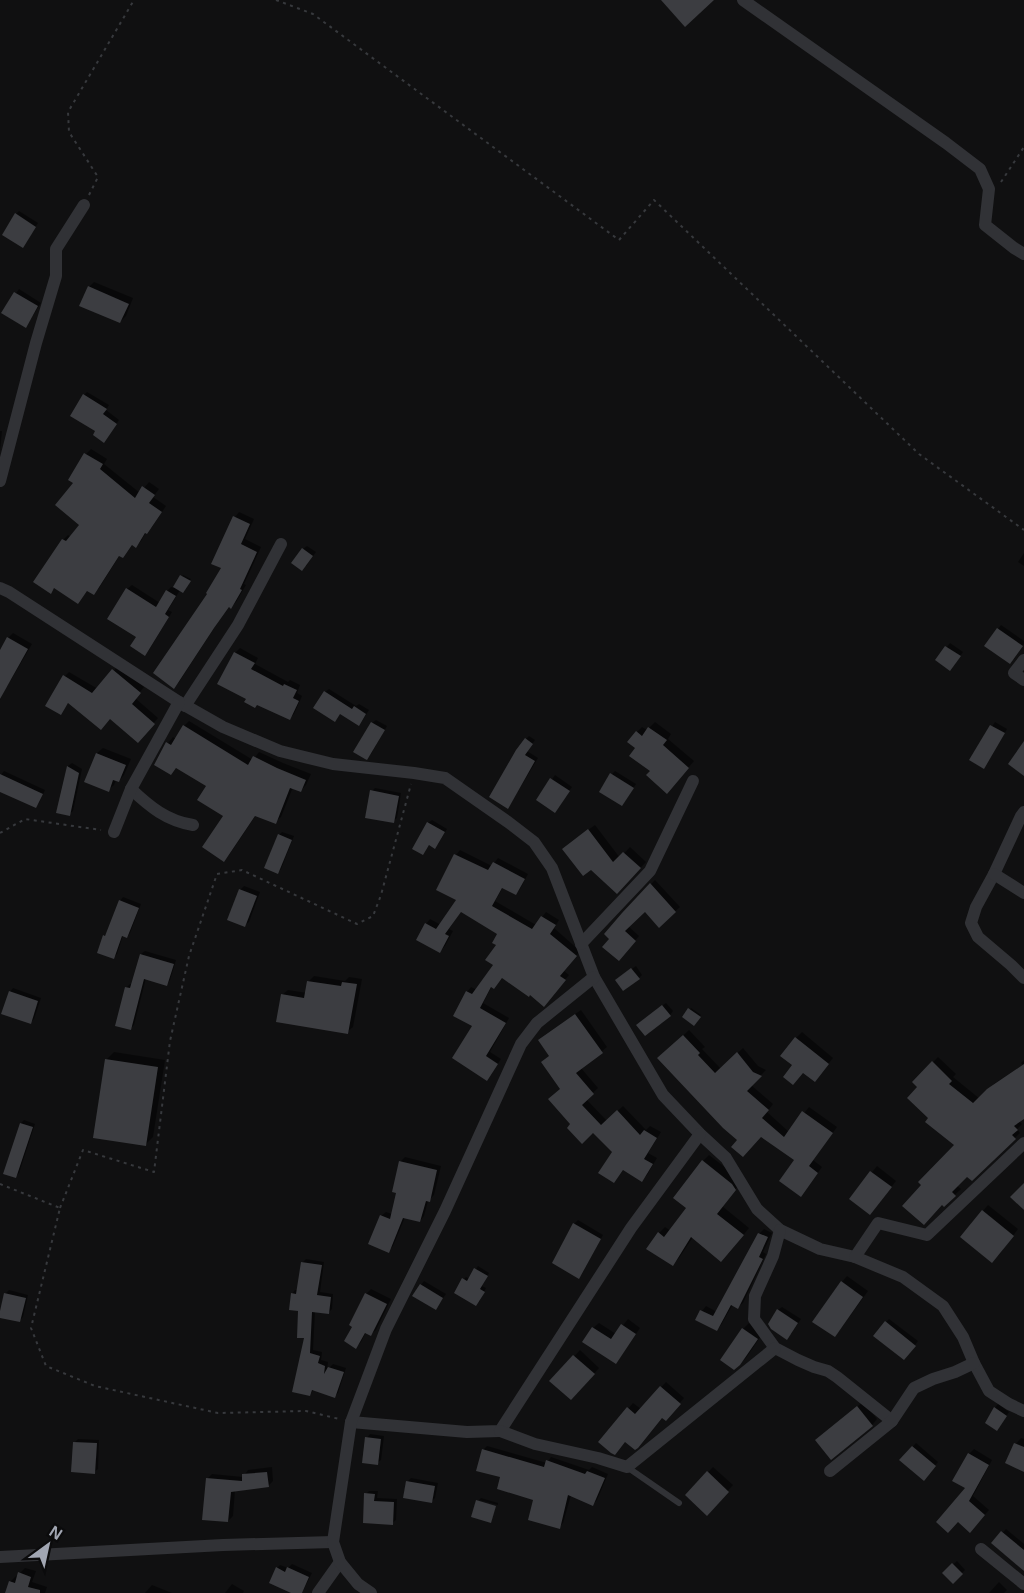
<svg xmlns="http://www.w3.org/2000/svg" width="1024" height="1593" font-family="Arial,sans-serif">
	<rect width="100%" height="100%" fill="#101011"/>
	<!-- shadow -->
	<g fill="#0007">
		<path d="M 19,211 L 38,223 L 23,246 L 16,214 Z"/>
		<path d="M 94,282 L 133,298 L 126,316 L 120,322 L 89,287 Z"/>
		<path d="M 19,289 L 41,303 L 26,326 L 3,312 Z"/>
		<path d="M 87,392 L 109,405 L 106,410 L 119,420 L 107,438 L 98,431 L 84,395 Z"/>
		<path d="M 0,431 L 2,431 L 0,451 Z"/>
		<path d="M 91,449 L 107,459 L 104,464 L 140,493 L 149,482 L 159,489 L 153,497 L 166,506 L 152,527 L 146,532 L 141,541 L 136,546 L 133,544 L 128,551 L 120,555 L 99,588 L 93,593 L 88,590 L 78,602 L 55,587 L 51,592 L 63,540 L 68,535 L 71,537 L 81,524 L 75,483 L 86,454 Z"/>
		<path d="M 239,512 L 254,519 L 245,539 L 261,547 L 244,584 L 246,585 L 236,602 L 231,607 L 230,606 L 218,622 L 179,682 L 174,687 L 209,594 L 223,568 L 213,563 L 235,517 Z"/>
		<path d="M 307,546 L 316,552 L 306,566 L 303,549 Z"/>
		<path d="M 1024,553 L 1024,566 L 1018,562 Z"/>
		<path d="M 183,575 L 191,579 L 184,590 L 180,590 L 168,610 L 172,612 L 149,650 L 145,654 L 138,636 L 127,589 L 132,585 L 160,603 L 167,591 L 171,587 L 174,588 Z"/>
		<path d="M 1001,625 L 1024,641 L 1024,644 L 1014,659 L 998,629 Z"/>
		<path d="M 13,633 L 32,644 L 11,680 L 6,684 L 0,700 L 0,653 L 8,638 Z"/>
		<path d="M 950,643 L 963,652 L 953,666 L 937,660 Z"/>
		<path d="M 240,648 L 258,658 L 255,664 L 288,682 L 290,680 L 300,685 L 297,693 L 302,696 L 294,714 L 290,718 L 219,683 L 235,653 Z"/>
		<path d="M 118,666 L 144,687 L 135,698 L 158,718 L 142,736 L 111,717 L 69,702 L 60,713 L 65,676 L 69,672 L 98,689 Z"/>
		<path d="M 329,689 L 356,706 L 359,704 L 369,710 L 362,721 L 325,692 Z"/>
		<path d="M 376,720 L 387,726 L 371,754 L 367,758 L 372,723 Z"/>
		<path d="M 189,721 L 253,760 L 259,752 L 283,763 L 311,774 L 306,785 L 301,790 L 293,787 L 281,817 L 275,822 L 256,815 L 229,855 L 224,860 L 225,816 L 208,785 L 177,767 L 171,774 L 156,764 L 168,743 L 173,737 L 176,739 L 184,726 Z"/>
		<path d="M 655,722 L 671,734 L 668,739 L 694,761 L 673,786 L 652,771 L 637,748 L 637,732 L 642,727 L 647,730 Z"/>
		<path d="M 995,722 L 1007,729 L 987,764 L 971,760 Z"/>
		<path d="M 529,736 L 535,740 L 527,751 L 538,758 L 511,803 L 508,807 L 526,739 Z"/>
		<path d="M 103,748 L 131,759 L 124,775 L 119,781 L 116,780 L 114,785 L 108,790 L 86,781 L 97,753 Z"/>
		<path d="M 72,763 L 82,769 L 73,811 L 69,814 L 58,812 L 68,766 Z"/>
		<path d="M 4,771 L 45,790 L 39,803 L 36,806 L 0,790 L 0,776 Z"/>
		<path d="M 615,771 L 636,784 L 625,801 L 612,774 Z"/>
		<path d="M 555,775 L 572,787 L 555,811 L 538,800 Z"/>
		<path d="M 375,788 L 401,793 L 397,818 L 393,821 L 372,791 Z"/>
		<path d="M 432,820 L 447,829 L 438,844 L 435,847 L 430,844 L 423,853 L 428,823 Z"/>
		<path d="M 595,825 L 620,858 L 630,847 L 646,862 L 617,892 L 570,843 Z"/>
		<path d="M 282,832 L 294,836 L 281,869 L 278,872 L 279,835 Z"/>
		<path d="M 460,850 L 492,866 L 498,858 L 528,874 L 520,889 L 516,894 L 503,887 L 495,901 L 536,925 L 546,912 L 559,920 L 554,928 L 580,951 L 564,971 L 569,975 L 548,1000 L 530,993 L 503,977 L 494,987 L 492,986 L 483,1003 L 509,1018 L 490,1052 L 501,1059 L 491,1074 L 474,1026 L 467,992 L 471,987 L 477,990 L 495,965 L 499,934 L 461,911 L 449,929 L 453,931 L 445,946 L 440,951 L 426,924 L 430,919 L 441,925 L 458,899 L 438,889 L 456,855 Z"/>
		<path d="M 655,880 L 680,907 L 659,926 L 645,910 L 628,926 L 639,936 L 623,955 L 611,939 L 623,914 Z"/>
		<path d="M 244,886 L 260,892 L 249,922 L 245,925 L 240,890 Z"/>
		<path d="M 123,897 L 141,904 L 130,933 L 127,937 L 123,935 L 117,954 L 114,957 L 104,936 L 108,932 L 120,901 Z"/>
		<path d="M 145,951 L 176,960 L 170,980 L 167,984 L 146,978 L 134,1025 L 131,1028 L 126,988 L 130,984 L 132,985 L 141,954 Z"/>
		<path d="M 636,966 L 642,975 L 639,978 L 621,977 Z"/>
		<path d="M 314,976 L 345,981 L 349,977 L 362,979 L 353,1027 L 347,1032 L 282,995 L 288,990 L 307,993 L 309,981 Z"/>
		<path d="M 13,988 L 41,998 L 34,1019 L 30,1023 L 10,992 Z"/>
		<path d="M 666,1003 L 673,1011 L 670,1015 L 641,1022 Z"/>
		<path d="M 691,1008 L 701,1015 L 694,1024 L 684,1017 Z"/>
		<path d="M 581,1010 L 607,1047 L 581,1068 L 598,1088 L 586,1099 L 607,1121 L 623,1106 L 646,1130 L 650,1126 L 661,1132 L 648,1153 L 657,1158 L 647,1175 L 642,1180 L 624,1169 L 614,1182 L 614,1152 L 594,1131 L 572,1124 L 545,1035 Z"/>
		<path d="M 689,1030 L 705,1047 L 702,1049 L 721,1069 L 743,1048 L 758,1066 L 766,1070 L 751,1085 L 773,1104 L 767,1112 L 789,1132 L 809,1107 L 837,1127 L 813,1160 L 822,1167 L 806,1189 L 796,1160 L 761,1135 L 739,1140 L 665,1053 Z"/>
		<path d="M 802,1032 L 833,1058 L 820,1074 L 794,1065 L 796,1038 Z"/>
		<path d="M 114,1052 L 165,1060 L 153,1137 L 145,1145 L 107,1059 Z"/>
		<path d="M 938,1057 L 956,1074 L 953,1077 L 980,1099 L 994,1084 L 1023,1065 L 1021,1063 L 1024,1060 L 1024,1117 L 1019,1121 L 1022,1124 L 1017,1129 L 1020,1133 L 971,1179 L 967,1175 L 956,1185 L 961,1189 L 944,1205 L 942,1203 L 956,1145 L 930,1118 L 919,1087 L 914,1082 Z"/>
		<path d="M 24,1120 L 35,1124 L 19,1173 L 15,1177 L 21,1123 Z"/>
		<path d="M 709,1155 L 739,1178 L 741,1182 L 722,1206 L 749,1228 L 728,1254 L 693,1237 L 679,1258 L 673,1264 L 659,1233 L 665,1227 L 671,1231 L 688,1208 L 703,1161 Z"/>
		<path d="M 405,1157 L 441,1166 L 434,1195 L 428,1201 L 424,1216 L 420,1221 L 405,1217 L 393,1246 L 389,1251 L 381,1216 L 386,1212 L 392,1214 L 398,1192 L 401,1161 Z"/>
		<path d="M 877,1166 L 896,1181 L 876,1207 L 851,1198 Z"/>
		<path d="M 988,1205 L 1018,1229 L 998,1256 L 983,1211 Z"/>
		<path d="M 578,1220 L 603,1235 L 582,1274 L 579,1277 L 574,1224 Z"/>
		<path d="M 764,1229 L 772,1233 L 763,1252 L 766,1254 L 743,1303 L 738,1307 L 733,1304 L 721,1325 L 716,1330 L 697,1319 L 702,1311 L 706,1306 L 717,1312 L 759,1234 Z"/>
		<path d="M 306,1259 L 324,1262 L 320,1292 L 333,1294 L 332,1309 L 329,1312 L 315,1311 L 313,1350 L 322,1352 L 321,1360 L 328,1362 L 327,1370 L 333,1364 L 346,1368 L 338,1393 L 335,1396 L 314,1389 L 310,1395 L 306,1336 L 299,1310 L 292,1294 L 295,1290 L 298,1290 L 302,1263 Z"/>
		<path d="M 478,1266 L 489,1273 L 482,1286 L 486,1288 L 479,1302 L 464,1279 L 466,1277 L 470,1279 Z"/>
		<path d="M 847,1276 L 868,1291 L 840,1330 L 835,1335 L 842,1282 Z"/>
		<path d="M 424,1281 L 446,1294 L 436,1308 L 421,1285 Z"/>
		<path d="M 371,1289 L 391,1299 L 376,1330 L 371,1334 L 366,1332 L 361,1342 L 356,1347 L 354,1326 L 366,1294 Z"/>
		<path d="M 9,1290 L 28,1295 L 23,1317 L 19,1321 L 5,1294 Z"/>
		<path d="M 782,1307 L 801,1319 L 791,1334 L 778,1310 Z"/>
		<path d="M 628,1319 L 640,1328 L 621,1356 L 593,1328 L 599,1323 L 616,1334 Z"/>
		<path d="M 889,1319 L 918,1341 L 908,1355 L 886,1322 Z"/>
		<path d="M 749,1323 L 763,1333 L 746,1358 L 739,1364 L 743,1329 Z"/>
		<path d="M 580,1350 L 599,1368 L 577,1393 L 552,1381 Z"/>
		<path d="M 666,1382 L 684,1398 L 670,1414 L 663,1417 L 626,1441 L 600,1442 L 633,1403 L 641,1409 Z"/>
		<path d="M 863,1402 L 877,1419 L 872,1425 L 823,1435 Z"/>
		<path d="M 998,1404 L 1009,1412 L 1000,1426 L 995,1408 Z"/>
		<path d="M 370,1434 L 384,1436 L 381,1460 L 377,1463 L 367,1438 Z"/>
		<path d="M 1021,1438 L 1024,1439 L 1024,1470 L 1016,1444 Z"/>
		<path d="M 78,1439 L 99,1440 L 98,1469 L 94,1472 L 75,1442 Z"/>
		<path d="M 916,1443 L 938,1462 L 927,1475 L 901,1460 Z"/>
		<path d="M 487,1446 L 547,1463 L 551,1457 L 589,1470 L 592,1467 L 608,1474 L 597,1500 L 593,1504 L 571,1495 L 563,1523 L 559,1527 L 535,1499 L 502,1476 L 483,1450 Z"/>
		<path d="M 974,1449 L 992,1460 L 973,1496 L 989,1510 L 970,1531 L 968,1488 L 969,1454 Z"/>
		<path d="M 272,1467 L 273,1481 L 268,1486 L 235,1490 L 233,1516 L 228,1521 L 207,1479 L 212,1474 L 243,1477 L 248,1470 Z"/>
		<path d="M 713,1467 L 733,1485 L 707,1514 L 687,1495 Z"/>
		<path d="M 411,1478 L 438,1483 L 435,1498 L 431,1502 L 408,1481 Z"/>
		<path d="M 369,1491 L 378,1491 L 377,1498 L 397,1499 L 396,1520 L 392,1523 L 366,1494 Z"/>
		<path d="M 481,1498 L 498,1503 L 498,1505 L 479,1500 Z"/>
		<path d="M 1006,1529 L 1024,1544 L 1024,1569 L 993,1543 Z"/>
		<path d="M 957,1561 L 965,1570 L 953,1582 L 944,1573 Z"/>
		<path d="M 292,1564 L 312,1573 L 302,1593 L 295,1593 L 277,1568 L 280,1565 L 288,1568 Z"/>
		<path d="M 25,1568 L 36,1571 L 32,1582 L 47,1587 L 45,1593 L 6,1593 L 10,1582 L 16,1576 L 18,1577 L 20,1573 Z"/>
		<path d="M 999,1582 L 1007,1590 L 1004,1593 L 989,1593 Z"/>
		<path d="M 232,1584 L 244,1591 L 243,1593 L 225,1593 Z"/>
		<path d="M 152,1585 L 172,1593 L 145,1593 Z"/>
	</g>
	<!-- building -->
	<g fill="#3c3d41">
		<path d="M 661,0 L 714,0 L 685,27 Z"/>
		<path d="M 15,213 L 36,227 L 23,248 L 2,235 Z"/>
		<path d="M 88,286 L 129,304 L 120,323 L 79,306 Z"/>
		<path d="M 14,292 L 38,306 L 26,328 L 1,313 Z"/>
		<path d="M 83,394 L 107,409 L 103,414 L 117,424 L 104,443 L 93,435 L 95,431 L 70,416 Z"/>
		<path d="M 84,453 L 103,464 L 100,469 L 135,498 L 142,486 L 155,495 L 149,503 L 162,512 L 147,534 L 145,533 L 136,548 L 132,545 L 123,558 L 119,556 L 94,595 L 87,591 L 78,604 L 54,588 L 51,594 L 33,582 L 62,539 L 66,541 L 79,525 L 55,505 L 73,483 L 68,480 Z"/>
		<path d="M 233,516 L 250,524 L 241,544 L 257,552 L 240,589 L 242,590 L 231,609 L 229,607 L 214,628 L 174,689 L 153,673 L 207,594 L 206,593 L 221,568 L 211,564 Z"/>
		<path d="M 302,548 L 313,556 L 302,571 L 291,563 Z"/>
		<path d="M 180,575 L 191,581 L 183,593 L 173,587 Z"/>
		<path d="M 126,588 L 156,607 L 166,590 L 176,596 L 165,614 L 169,617 L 145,656 L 130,646 L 136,637 L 107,619 Z"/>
		<path d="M 997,628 L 1023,646 L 1010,664 L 984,646 Z"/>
		<path d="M 7,637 L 28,649 L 0,699 L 0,650 Z"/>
		<path d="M 945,646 L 961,656 L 950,671 L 935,660 Z"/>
		<path d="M 234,652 L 255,663 L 251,669 L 283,686 L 284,684 L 297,690 L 293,698 L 299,701 L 290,720 L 257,705 L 255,708 L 244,702 L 246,699 L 217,684 Z"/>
		<path d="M 112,669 L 141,693 L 132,704 L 155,724 L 138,743 L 110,719 L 101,730 L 68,703 L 61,715 L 45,706 L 63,675 L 92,693 Z"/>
		<path d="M 324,691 L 352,709 L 354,706 L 366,714 L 359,726 L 340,714 L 335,722 L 313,708 Z"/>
		<path d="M 371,722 L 385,730 L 367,760 L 365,759 L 353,752 Z"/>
		<path d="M 183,725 L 248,765 L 253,756 L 277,768 L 306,780 L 301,792 L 290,788 L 276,824 L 255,816 L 224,862 L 202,847 L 223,816 L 197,800 L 206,786 L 176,768 L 171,775 L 154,765 L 166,742 L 171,745 Z"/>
		<path d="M 990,725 L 1005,733 L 984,769 L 969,760 Z"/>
		<path d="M 648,727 L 667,740 L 663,745 L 689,768 L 667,794 L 646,775 L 650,771 L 629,756 L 635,748 L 627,742 L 636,731 L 642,736 Z"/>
		<path d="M 525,738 L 533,744 L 525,755 L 535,761 L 508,809 L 489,797 L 516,750 Z"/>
		<path d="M 1024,741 L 1024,776 L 1008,764 Z"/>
		<path d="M 96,753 L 126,765 L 119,782 L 113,780 L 109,792 L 84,782 Z"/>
		<path d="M 67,766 L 79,773 L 70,816 L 56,813 Z"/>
		<path d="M 610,773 L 634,788 L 622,806 L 599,792 Z"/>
		<path d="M 0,774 L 43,794 L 36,808 L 0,792 Z"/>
		<path d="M 550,778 L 570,791 L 555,813 L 536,800 Z"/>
		<path d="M 370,790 L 399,796 L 394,823 L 365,818 Z"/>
		<path d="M 427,822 L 445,832 L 435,849 L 429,845 L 423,855 L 412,849 Z"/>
		<path d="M 588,829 L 613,862 L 623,852 L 641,868 L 617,894 L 591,870 L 583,876 L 562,849 Z"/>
		<path d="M 278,834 L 292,840 L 278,874 L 264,868 Z"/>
		<path d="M 454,854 L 488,870 L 493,862 L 525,879 L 516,895 L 502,888 L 492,906 L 532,929 L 541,916 L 556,925 L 550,934 L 577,956 L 560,976 L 566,980 L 544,1007 L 530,995 L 529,997 L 502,978 L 494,989 L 491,987 L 480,1008 L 506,1023 L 486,1056 L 498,1064 L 487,1081 L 452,1058 L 472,1026 L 453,1016 L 466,991 L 472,994 L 493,965 L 485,960 L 496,945 L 492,943 L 497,934 L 461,912 L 445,934 L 449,936 L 440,953 L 416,940 L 425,923 L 436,929 L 456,900 L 436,890 Z"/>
		<path d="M 650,883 L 676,912 L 659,928 L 645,912 L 625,931 L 636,941 L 619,961 L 602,947 L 609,939 L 604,934 L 622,913 Z"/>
		<path d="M 239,889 L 257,896 L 245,927 L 227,920 Z"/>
		<path d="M 119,900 L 139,908 L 127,938 L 122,936 L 114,959 L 97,953 L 103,935 L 105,936 Z"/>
		<path d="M 140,954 L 174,964 L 167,986 L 144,979 L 131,1030 L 115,1026 L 125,987 L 130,988 Z"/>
		<path d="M 631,968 L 640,979 L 623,991 L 615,980 Z"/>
		<path d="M 307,981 L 341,986 L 342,982 L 357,984 L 348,1034 L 276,1022 L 281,994 L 304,998 Z"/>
		<path d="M 9,991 L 38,1001 L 31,1024 L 1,1014 Z"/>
		<path d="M 662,1005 L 671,1016 L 645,1036 L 636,1025 Z"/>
		<path d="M 688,1008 L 701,1017 L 694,1026 L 682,1017 Z"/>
		<path d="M 575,1014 L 603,1053 L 576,1073 L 594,1094 L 582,1105 L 601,1125 L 617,1110 L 640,1135 L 644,1130 L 657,1138 L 644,1159 L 653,1164 L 642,1182 L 623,1170 L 614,1183 L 598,1173 L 612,1152 L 593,1133 L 582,1144 L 567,1128 L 570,1124 L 548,1099 L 560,1089 L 541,1062 L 549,1056 L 538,1040 Z"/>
		<path d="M 683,1035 L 700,1053 L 698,1055 L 715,1073 L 737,1052 L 753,1072 L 762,1076 L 747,1091 L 769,1110 L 762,1118 L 784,1137 L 802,1111 L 833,1133 L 809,1166 L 818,1173 L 801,1197 L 779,1181 L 794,1160 L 761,1137 L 743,1157 L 731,1147 L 737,1140 L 723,1128 L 657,1058 Z"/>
		<path d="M 795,1037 L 829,1064 L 815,1082 L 803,1073 L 793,1085 L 783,1077 L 792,1065 L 780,1056 Z"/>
		<path d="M 105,1059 L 158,1067 L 146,1146 L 93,1138 Z"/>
		<path d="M 932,1061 L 952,1081 L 949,1084 L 973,1103 L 987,1089 L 1024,1064 L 1024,1119 L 1014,1126 L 1018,1130 L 1012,1135 L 1016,1139 L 972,1181 L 967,1177 L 952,1192 L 956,1196 L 944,1207 L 942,1205 L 924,1225 L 902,1206 L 921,1185 L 918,1182 L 954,1145 L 925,1122 L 928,1118 L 907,1098 L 917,1087 L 912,1082 Z"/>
		<path d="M 20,1123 L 33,1127 L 16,1178 L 3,1174 Z"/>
		<path d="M 702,1160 L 732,1184 L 736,1190 L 717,1214 L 744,1235 L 721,1262 L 691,1237 L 673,1266 L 646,1249 L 658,1232 L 664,1237 L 686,1208 L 673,1198 Z"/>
		<path d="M 399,1161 L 437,1170 L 430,1202 L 426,1201 L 420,1222 L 403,1218 L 389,1253 L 368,1244 L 380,1215 L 390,1219 L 396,1193 L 392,1192 Z"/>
		<path d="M 870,1171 L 892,1187 L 870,1215 L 849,1199 Z"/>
		<path d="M 1024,1183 L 1024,1210 L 1010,1197 Z"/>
		<path d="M 982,1210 L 1014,1236 L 992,1263 L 960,1237 Z"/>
		<path d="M 573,1223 L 601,1239 L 579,1279 L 552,1263 Z"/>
		<path d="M 758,1233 L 768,1237 L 759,1257 L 763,1259 L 738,1309 L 731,1305 L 717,1331 L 695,1320 L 700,1310 L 713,1316 Z"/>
		<path d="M 301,1262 L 322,1265 L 317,1295 L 331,1297 L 329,1314 L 312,1312 L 310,1353 L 320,1356 L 318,1363 L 325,1366 L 324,1374 L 328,1367 L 344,1372 L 335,1398 L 312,1390 L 310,1396 L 292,1392 L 304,1338 L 297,1338 L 298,1311 L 289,1310 L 291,1293 L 296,1294 Z"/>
		<path d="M 474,1268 L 488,1276 L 480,1289 L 485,1292 L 476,1306 L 454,1293 L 462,1278 L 467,1281 Z"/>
		<path d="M 841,1281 L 863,1297 L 835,1337 L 812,1322 Z"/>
		<path d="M 420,1284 L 443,1298 L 436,1310 L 412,1296 Z"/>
		<path d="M 4,1293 L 26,1298 L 20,1322 L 0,1318 L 0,1311 Z"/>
		<path d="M 365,1293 L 387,1304 L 371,1336 L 365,1333 L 356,1349 L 344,1341 L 352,1327 L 349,1325 Z"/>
		<path d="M 777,1309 L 798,1323 L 787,1340 L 771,1329 L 768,1324 Z"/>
		<path d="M 885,1321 L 916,1346 L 904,1360 L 873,1336 Z"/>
		<path d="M 621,1324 L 636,1334 L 616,1364 L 582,1342 L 592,1327 L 611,1339 Z"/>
		<path d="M 742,1328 L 758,1339 L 740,1365 L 734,1370 L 720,1360 Z"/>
		<path d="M 573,1355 L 595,1374 L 571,1400 L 549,1381 Z"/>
		<path d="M 660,1386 L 681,1404 L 666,1421 L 662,1418 L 638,1448 L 635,1450 L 625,1442 L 615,1455 L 611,1453 L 598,1442 L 627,1407 L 635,1414 Z"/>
		<path d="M 857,1406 L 873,1426 L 831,1460 L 815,1440 Z"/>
		<path d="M 994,1407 L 1007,1416 L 997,1431 L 985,1423 Z"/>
		<path d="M 365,1437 L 381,1439 L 378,1465 L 362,1463 Z"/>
		<path d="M 73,1442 L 97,1443 L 95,1474 L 71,1472 Z"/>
		<path d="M 1014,1443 L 1024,1447 L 1024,1472 L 1005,1463 Z"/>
		<path d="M 912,1446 L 936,1466 L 924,1481 L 899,1460 Z"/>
		<path d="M 482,1449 L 544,1467 L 546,1460 L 585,1474 L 587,1471 L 605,1478 L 593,1506 L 568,1495 L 560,1529 L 528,1520 L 533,1500 L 497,1489 L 500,1477 L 476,1471 Z"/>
		<path d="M 968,1453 L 989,1465 L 969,1501 L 985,1515 L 970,1533 L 958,1522 L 948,1533 L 936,1522 L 965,1488 L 952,1481 Z"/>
		<path d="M 707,1471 L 729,1492 L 707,1516 L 685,1495 Z"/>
		<path d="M 267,1472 L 269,1487 L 231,1492 L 228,1522 L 202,1520 L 206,1478 L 242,1481 L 242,1474 Z"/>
		<path d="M 406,1481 L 435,1486 L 432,1503 L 403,1498 Z"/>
		<path d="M 364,1493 L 375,1494 L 374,1501 L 394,1502 L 393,1525 L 363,1523 Z"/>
		<path d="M 476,1500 L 496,1506 L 491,1523 L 471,1517 Z"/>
		<path d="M 1001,1531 L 1024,1550 L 1024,1571 L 991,1543 Z"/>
		<path d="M 952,1563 L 963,1574 L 953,1584 L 942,1573 Z"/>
		<path d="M 276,1567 L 285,1572 L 287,1567 L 309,1577 L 302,1593 L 291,1593 L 269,1583 Z"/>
		<path d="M 18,1572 L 31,1577 L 28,1587 L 40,1590 L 40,1593 L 5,1593 L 9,1581 L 15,1583 Z"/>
	</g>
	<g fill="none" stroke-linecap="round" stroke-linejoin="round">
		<!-- path -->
		<g stroke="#37393d" stroke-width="2" stroke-dasharray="3 4.5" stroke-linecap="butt">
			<path d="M 276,0 L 313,14 L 619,240 L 654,200 L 919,454 L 1024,530"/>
			<path d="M 1001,182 L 1024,147"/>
			<path d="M 89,195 L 98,177 L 69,132 L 68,112 L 134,0"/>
			<path d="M 0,833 L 25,819 L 101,830"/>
			<path d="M 0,1184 L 60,1208 L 31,1328 L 46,1366 L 95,1386 L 218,1413 L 306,1411 L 339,1419"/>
			<path d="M 60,1208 L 83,1150 L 154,1172 L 170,1041 L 189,956 L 217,874 L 242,870 L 357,924 L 373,916 L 381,895 L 411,784"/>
		</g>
		<!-- service -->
		<path stroke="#313236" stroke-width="6" d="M 627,1467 L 679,1503"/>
		<!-- minor -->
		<g stroke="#313236" stroke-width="12">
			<path d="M 743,0 L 946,143 L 980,169 L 989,189 L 985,225 L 1014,248 L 1024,254"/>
			<path d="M 0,481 L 36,343 L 56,276 L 56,249 L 84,205"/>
			<path d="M 0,588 L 9,592 L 179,702 L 223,727 L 280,751 L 333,764 L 414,773 L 445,778 L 508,822 L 534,842 L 552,868 L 594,977 L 663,1095 L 700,1134 L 726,1158 L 757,1209 L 780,1230 L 820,1249 L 855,1257 L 903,1277 L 943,1306 L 963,1337 L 974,1363 L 989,1391 L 1009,1404 L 1024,1411"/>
			<path d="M 1024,660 L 1014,673 L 1024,680"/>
			<path d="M 185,706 L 238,625 L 281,544"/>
			<path d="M 131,789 C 150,807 167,821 193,825"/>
			<path d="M 1024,812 L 1021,816 L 994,874 L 976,907 L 971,923 L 978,937 L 1011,965 L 1024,978"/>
			<path d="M 114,832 L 131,789 L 179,702"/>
			<path d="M 994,874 L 1024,893"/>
			<path d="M 581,944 L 650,871 L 693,781"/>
			<path d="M 780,1230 L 773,1256 L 755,1296 L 754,1319 L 775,1348 L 798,1360 L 814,1367 L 828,1371 L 837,1377 L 892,1421"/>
			<path d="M 855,1257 L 878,1223 L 927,1235 L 1024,1143"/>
			<path d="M 351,1422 L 467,1432 L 500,1431 L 631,1228 L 700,1134"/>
			<path d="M 500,1431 L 535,1444 L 598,1458 L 627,1467 L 775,1348"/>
			<path d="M 830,1471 L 892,1421 L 914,1388 L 933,1379 L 955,1372 L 974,1363"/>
			<path d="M 981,1549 L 1024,1584"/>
			<path d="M 0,1557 L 223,1545 L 333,1542"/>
			<path d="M 318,1593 L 340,1562"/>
			<path d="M 371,1593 L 358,1584 L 340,1562 L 333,1542 L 351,1422 L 386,1329 L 445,1211 L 521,1044 L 537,1023 L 594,977"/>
		</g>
	</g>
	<!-- north arrow -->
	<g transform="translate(48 1545) rotate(33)" stroke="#0b0b0c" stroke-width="4.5" paint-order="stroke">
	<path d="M0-4.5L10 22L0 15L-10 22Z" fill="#a1a6b2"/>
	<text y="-9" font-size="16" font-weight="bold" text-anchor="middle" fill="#a1a6b2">N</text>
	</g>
</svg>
